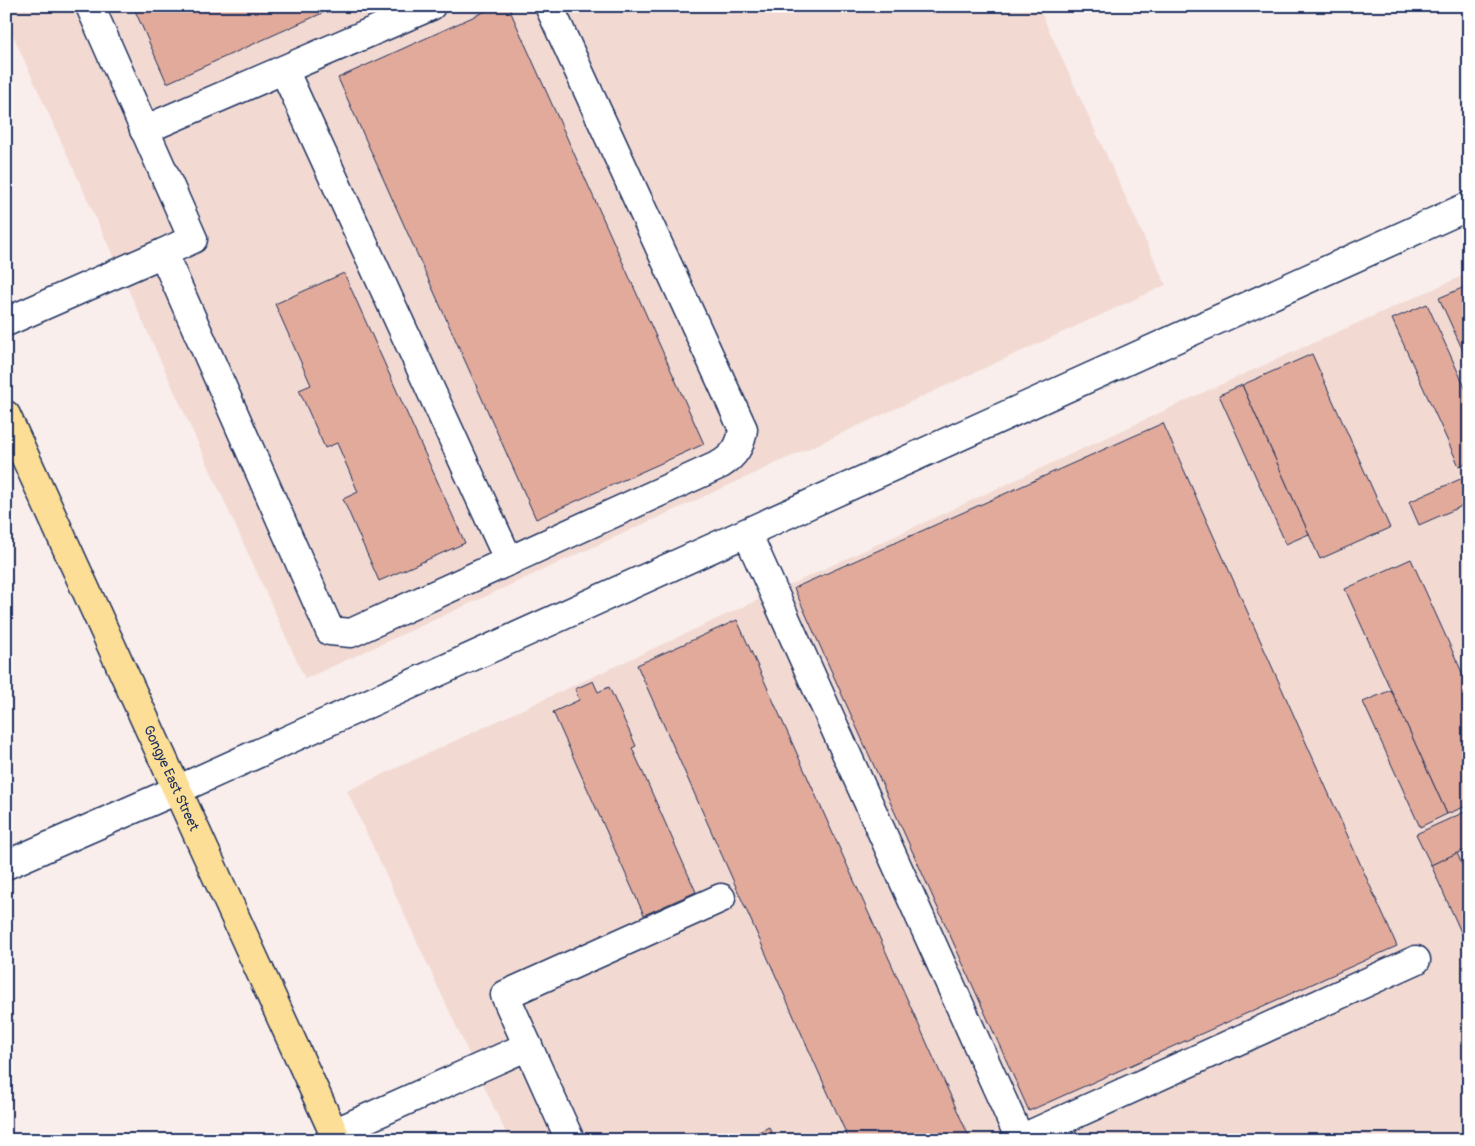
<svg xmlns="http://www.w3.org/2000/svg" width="1475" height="1146" font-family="Pangolin,sans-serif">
	<rect width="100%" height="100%" fill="#f9eeeb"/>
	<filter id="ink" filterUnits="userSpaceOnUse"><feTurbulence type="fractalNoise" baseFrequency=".02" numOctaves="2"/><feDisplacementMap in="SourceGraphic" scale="10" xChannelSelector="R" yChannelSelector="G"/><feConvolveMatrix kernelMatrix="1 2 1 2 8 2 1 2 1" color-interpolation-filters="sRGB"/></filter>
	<g filter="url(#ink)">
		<!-- built -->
		<g fill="#f2dad3">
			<path d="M 6,6 L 1038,6 L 1166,285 L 305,679 L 6,20 Z"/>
			<path d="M 1469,273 L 1469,1140 L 509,1140 L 347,791 L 1213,388 Z"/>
		</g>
		<!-- building -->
		<g fill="#e2aa9a" stroke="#1b2f5e">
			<path d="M 133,6 L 338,6 L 167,83 Z"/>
			<path d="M 497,6 L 508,6 L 704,444 L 536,519 L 338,78 Z"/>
			<path d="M 344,273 L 465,543 L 379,581 L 343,499 L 358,492 L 337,443 L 325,448 L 299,390 L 311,385 L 275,304 Z"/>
			<path d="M 1469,285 L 1469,364 L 1439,298 Z"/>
			<path d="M 1427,304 L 1469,396 L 1469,462 L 1459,466 L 1392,319 Z"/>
			<path d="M 1312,354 L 1390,528 L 1320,559 L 1242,385 Z"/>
			<path d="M 1242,385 L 1309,534 L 1286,544 L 1219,395 Z"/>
			<path d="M 1163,423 L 1397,946 L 1029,1111 L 794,588 Z"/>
			<path d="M 1467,476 L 1469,479 L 1469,503 L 1419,525 L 1409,502 Z"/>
			<path d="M 1411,559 L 1469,688 L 1469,805 L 1447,814 L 1345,589 Z"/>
			<path d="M 737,620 L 970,1139 L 969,1140 L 849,1140 L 637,665 Z"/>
			<path d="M 593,681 L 598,692 L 609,687 L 636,746 L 632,748 L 696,892 L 644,915 L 553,712 L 579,700 L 575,689 Z"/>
			<path d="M 1391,690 L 1447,814 L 1420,827 L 1363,702 Z"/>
			<path d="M 1469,810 L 1469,848 L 1431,865 L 1416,834 Z"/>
			<path d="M 1457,853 L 1469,880 L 1469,950 L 1431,865 Z"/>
			<path d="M 769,1127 L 775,1140 L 749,1140 L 748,1137 Z"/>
		</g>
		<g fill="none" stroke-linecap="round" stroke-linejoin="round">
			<!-- minor casing -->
			<g stroke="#1b2f5e" stroke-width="31">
				<g id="minor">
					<path d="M 90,6 L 193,239 L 163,253"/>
					<path d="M 284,70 L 509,561"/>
					<path d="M 144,130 L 431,6"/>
					<path d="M 6,322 L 163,253 L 330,631 L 351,633 L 721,464 C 735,455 741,445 743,429 L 549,6"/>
					<path d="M 747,533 L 1020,1139"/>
					<path d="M 6,865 L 177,790 L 1469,206"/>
					<path d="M 334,1133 L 528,1046"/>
					<path d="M 570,1140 L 505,995 L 721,898"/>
					<path d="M 1018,1140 L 1416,960"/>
				</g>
			</g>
			<!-- major casing -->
			<g stroke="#1b2f5e" stroke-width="31">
				<g id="major">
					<path id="s1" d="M 6,415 L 337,1140"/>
				</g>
			</g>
			<!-- minor -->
			<use href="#minor" stroke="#fff" stroke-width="28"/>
			<!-- major -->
			<use href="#major" stroke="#fcde96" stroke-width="28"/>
		</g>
	</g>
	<g text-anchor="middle" stroke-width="5" stroke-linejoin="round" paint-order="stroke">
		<!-- street labels -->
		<g font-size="14" fill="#1b2f5e" stroke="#fff">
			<text dy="5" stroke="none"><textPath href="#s1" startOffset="399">Gongye East Street</textPath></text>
		</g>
	</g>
	<!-- margin -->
	<rect width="1475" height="1146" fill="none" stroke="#fff" stroke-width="25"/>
	<rect x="12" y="12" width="1450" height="1121" fill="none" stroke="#1b2f5e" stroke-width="2" filter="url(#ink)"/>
</svg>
